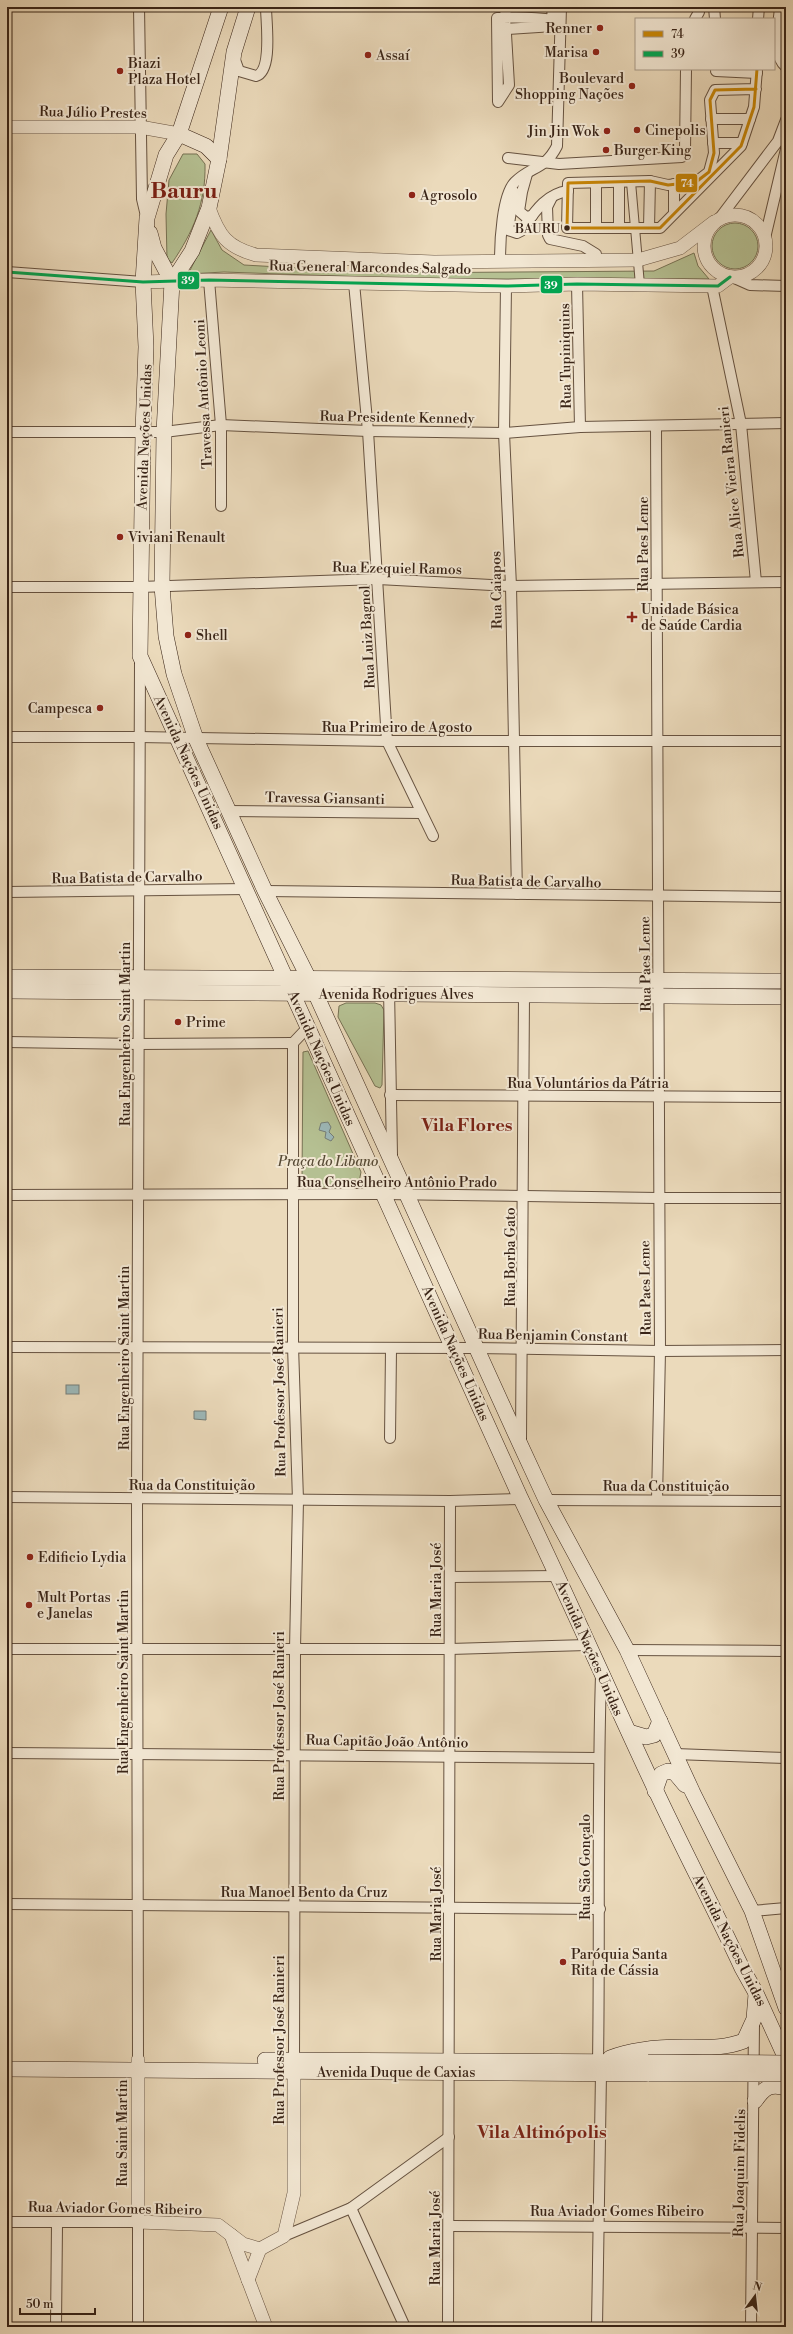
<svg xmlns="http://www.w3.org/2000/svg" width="793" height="2334" font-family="'Libre Bodoni',serif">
	<rect width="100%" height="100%" fill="#ebdabb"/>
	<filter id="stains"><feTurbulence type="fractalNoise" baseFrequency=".005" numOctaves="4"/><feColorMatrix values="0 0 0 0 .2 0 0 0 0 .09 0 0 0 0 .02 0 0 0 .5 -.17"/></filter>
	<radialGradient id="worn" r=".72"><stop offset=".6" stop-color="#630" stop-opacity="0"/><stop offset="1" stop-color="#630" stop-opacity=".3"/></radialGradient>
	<!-- green -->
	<g fill="#b5c092" stroke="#777254">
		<path d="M 183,154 L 197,154 L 205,164 C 206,203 193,232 172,263 L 167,259 L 166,214 L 169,180 Z"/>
		<circle cx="735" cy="246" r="23"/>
		<path d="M 211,230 L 222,250 L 244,265 L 384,273 L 654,271 L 694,253 L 698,266 L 709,279 L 420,279 L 224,272 L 188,274 Z"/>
		<path d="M 346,1003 L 375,1003 L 381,1005 L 384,1010 L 382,1085 L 380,1088 L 375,1086 L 338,1017 L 339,1006 Z"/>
		<path d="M 308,1051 L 361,1172 L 359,1182 L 356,1187 L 306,1187 L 302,1179 L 303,1052 Z"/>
	</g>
	<!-- water -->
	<g fill="#9cb8b9" stroke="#747d78">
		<path d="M 328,1122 L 331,1127 L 329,1132 L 334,1137 L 331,1141 L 325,1138 L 326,1132 L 319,1130 L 321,1123 Z"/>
		<rect x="66" y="1385" width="13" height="9"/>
		<path d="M 194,1411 L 206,1411 L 206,1420 L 194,1419 Z"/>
	</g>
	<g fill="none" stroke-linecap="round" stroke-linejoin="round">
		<!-- pedestrian casing -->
		<g stroke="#665240" stroke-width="10">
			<path id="pedestrian" d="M 631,182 L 640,285"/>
		</g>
		<!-- minor casing -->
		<g stroke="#665240" stroke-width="12">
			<g id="minor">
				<path d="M 139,7 L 142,199 L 146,216"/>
				<path d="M 506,7 L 505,17 L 509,85 L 498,102 L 497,18 C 516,17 534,17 553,20 L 552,7"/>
				<path d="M 714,7 L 715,19"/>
				<path d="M 780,7 C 779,24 771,55 786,67"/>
				<path d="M 695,19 L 699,12"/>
				<path d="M 758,19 L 759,7"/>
				<path d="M 506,29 L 554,26 L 555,20"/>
				<path d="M 235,60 L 239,71 L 256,76 C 273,71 266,22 266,7"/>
				<path d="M 716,71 L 757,73"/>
				<path d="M 756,89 L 715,90 L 710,100 L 714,153 L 709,172 L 696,182 L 668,185 L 650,181 L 568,183 L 567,228 L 660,228 L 741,146 L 754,107 L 757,69"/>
				<path d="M 711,119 L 750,119"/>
				<path d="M 713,143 L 742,143"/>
				<path d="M 508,158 L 559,164 L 682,157 L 685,150 L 686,69"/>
				<path d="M 527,174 L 522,192 L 519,211 L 526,217 L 532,216"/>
				<path d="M 619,182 L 619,228"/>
				<path d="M 596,183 L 596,228"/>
				<path d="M 674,184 L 674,213"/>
				<path d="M 514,192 L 508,230 L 517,233 L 521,231 C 534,213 545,194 568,191"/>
				<path d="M 552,197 L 547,207 L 548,235 L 550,239 L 583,246 L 596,254 L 595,260"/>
				<path d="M 719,219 L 778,141 L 786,120"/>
				<path d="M 649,228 L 650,181"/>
				<path d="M 765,238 L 786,149"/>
				<path d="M 500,260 C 500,242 502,195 515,182 C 531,166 545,170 557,146 L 561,7"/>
				<path d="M 7,272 L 143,282"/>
				<path d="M 732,277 L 750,285 L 786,286"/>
				<path d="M 209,280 L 221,425 L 221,506"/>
				<path d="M 354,283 L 368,431 L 387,741 L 433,836"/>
				<path d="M 577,284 L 580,427"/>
				<path d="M 506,286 L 504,433 L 511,586 L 517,894"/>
				<path d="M 712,286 L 741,424 L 756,582"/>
				<path d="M 656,427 L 660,1351 L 657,1500"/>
				<path d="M 7,432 L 164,432 L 221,425 L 368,431 L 504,433 L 580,427 L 786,423"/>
				<path d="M 7,587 L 140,587 L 378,579 L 511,586 L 786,582"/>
				<path d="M 7,737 L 139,737 L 387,741 L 786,741"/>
				<path d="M 228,811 L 421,813"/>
				<path d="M 265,891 L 786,897"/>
				<path d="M 7,892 L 247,889"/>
				<path d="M 389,989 L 392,1155"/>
				<path d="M 7,1042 L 139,1044 L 293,1043"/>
				<path d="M 390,1095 L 786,1097"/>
				<path d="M 7,1195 L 384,1194 L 658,1198 L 786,1198"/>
				<path d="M 7,1347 L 475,1348 L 660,1351 L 786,1350"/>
				<path d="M 390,1438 L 391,1349"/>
				<path d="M 521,1440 L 524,995"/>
				<path d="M 7,1497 L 450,1501 L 521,1499"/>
				<path d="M 546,1500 L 786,1501"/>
				<path d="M 451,1577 L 558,1576"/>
				<path d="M 7,1649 L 450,1649 L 587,1645"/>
				<path d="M 627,1650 L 786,1651"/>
				<path d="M 7,1753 L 598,1758"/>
				<path d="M 675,1754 L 786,1758"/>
				<path d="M 7,1904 L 600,1909"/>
				<path d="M 752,1911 L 786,1908"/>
				<path d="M 138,2060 L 137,1499 L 140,662"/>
				<path d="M 294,2061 L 295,1649 L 298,1500 L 293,1346 L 293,1043 L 309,1026"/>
				<path d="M 598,2062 C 600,1933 597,1804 601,1675"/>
				<path d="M 351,2208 L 405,2327"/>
				<path d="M 7,2222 L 138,2222 L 138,2327"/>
				<path d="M 449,2226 L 786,2228"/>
				<path d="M 284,2236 L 351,2208 L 449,2137"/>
				<path d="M 56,2327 L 57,2224"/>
				<path d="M 448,2327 L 450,1501"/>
				<path d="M 597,2327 L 601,2073"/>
				<path d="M 751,2327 L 754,2023"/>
			</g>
		</g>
		<!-- tertiary casing -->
		<g stroke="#665240" stroke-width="14">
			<g id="tertiary">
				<path d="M 7,127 L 140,127 L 179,134"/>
				<path d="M 209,208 C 219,236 227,247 256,255 L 434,262 L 638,260 L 680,248 L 714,222"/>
				<circle cx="735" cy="246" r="31"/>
				<path d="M 143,282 L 209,280 L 506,286 L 577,284 L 718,286 L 730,277"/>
				<path d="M 138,2060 L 138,2222 L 218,2225 L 243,2244 L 260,2249 L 284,2236 L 294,2193 L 294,2062"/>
				<path d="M 231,2235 L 266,2327"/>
				<path d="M 248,2280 L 260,2249"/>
			</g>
		</g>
		<!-- secondary casing -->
		<g stroke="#392417" stroke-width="16">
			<g id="secondary">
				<path d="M 221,7 L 179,134 L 166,155 L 147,218 L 143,282 L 146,347 L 143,432 L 140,656 L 521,1499 C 567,1595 610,1693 655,1789 C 683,1849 714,1908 742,1968 L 756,1993 L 786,2059"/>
				<path d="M 248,7 L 234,52 L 219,159 L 209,208 L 192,251 L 172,282 L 164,432 L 162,586 L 166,636 L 174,674 L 196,739 L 265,891 L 308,977 L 521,1446 L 546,1500 L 627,1650 L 693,1793 L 752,1911 L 786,2008"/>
				<path d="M 179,134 L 206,146 L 219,159"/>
				<path d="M 150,233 L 154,248 L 172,282"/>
				<path d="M 7,977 L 786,981"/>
				<path d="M 7,991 L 786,997"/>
				<path d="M 629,1732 L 646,1737 L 654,1735 L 660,1721"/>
				<path d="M 655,1791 L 661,1774 L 668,1771 L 675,1773 L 685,1785"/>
				<path d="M 610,2058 C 633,2049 659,2047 683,2047 C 704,2047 723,2049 744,2041 L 754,2019 L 756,1994"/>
				<path d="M 265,2060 L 648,2062"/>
				<path d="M 7,2069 L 649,2074"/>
				<path d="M 755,2101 C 764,2088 770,2083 786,2088"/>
			</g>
		</g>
		<!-- pedestrian -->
		<use href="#pedestrian" stroke="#f2e7d3" stroke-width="8"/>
		<!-- minor -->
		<use href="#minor" stroke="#f2e7d3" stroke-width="10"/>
		<!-- tertiary -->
		<use href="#tertiary" stroke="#f2e7d3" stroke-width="13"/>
		<!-- secondary -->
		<use href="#secondary" stroke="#f2e7d3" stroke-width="15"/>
		<!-- secondary-bridge casing -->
		<g stroke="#392417" stroke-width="16" stroke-linecap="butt">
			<g id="secondary-bridge">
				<path d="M 648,2062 L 786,2063"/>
				<path d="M 649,2074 L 786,2074"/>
			</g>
		</g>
		<!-- secondary-bridge -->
		<use href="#secondary-bridge" stroke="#f2e7d3" stroke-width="15"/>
		<!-- bus-1 casing -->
		<g stroke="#f2e7d3" stroke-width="6">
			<path id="bus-1" d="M 756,89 L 715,90 L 710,100 L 714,153 L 709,172 L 696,182 L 668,185 L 650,181 L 568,183 L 567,228 L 660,228 L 741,146 L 754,107 L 757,69"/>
		</g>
		<!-- bus-2 casing -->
		<g stroke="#f2e7d3" stroke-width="6">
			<path id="bus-2" d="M 7,272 L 143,282 L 209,280 L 506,286 L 577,284 L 718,286 L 730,277"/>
		</g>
		<!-- bus-1 -->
		<use href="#bus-1" stroke="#c88606" stroke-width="3"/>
		<!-- bus-2 -->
		<use href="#bus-2" stroke="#00a651" stroke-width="3"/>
	</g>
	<!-- markers -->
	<g fill="#8f2418" stroke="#f2e7d3" stroke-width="1.5">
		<circle cx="600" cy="28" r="4"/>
		<circle cx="596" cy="52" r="4"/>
		<circle cx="368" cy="55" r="4"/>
		<circle cx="120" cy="71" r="4"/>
		<circle cx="632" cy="86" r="4"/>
		<circle cx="637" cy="130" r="4"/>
		<circle cx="607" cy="131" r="4"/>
		<circle cx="606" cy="150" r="4"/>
		<circle cx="412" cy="195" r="4"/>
		<circle cx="120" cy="537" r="4"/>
		<path d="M630 611h4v4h4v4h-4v4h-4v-4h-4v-4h4z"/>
		<circle cx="188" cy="635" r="4"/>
		<circle cx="100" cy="708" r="4"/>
		<circle cx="178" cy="1022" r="4"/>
		<circle cx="30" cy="1557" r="4"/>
		<circle cx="29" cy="1605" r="4"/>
		<circle cx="563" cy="1962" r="4"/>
	</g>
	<circle fill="#392417" stroke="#f2e7d3" stroke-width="1.5" cx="567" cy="228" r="3.5"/>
	<g text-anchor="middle" stroke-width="4" stroke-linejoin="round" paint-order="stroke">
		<!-- bus labels -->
		<g font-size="13" fill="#392417" stroke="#f2e7d3" text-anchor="end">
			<text x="560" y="233">BAURU</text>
		</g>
		<!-- poi labels -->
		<g font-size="14" fill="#392417" stroke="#f2e7d3" text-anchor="start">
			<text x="592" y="33" text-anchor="end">Renner</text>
			<text x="588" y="57" text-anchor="end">Marisa</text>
			<text x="376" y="60">Assaí</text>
			<text x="128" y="68">Biazi<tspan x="128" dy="16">Plaza Hotel</tspan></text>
			<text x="624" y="83" text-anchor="end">Boulevard<tspan x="624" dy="16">Shopping Nações</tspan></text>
			<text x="645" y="135">Cinepolis</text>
			<text x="599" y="136" text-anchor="end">Jin Jin Wok</text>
			<text x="614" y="155">Burger King</text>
			<text x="420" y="200">Agrosolo</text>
			<text x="128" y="542">Viviani Renault</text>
			<text x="641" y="614">Unidade Básica<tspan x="641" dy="16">de Saúde Cardia</tspan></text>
			<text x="196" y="640">Shell</text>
			<text x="92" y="713" text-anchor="end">Campesca</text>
			<text x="186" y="1027">Prime</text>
			<text x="38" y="1562">Edificio Lydia</text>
			<text x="37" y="1602">Mult Portas<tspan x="37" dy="16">e Janelas</tspan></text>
			<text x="571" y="1959">Paróquia Santa<tspan x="571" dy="16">Rita de Cássia</tspan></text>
		</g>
		<!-- street labels -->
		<g font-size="14" fill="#392417" stroke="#f2e7d3">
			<text transform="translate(93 112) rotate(1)" y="5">Rua Júlio Prestes</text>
			<text transform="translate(370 267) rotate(1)" y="5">Rua General Marcondes Salgado</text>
			<text transform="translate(565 356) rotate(-91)" y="5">Rua Tupiniquins</text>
			<text transform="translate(203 394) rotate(-93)" y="5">Travessa Antônio Leoni</text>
			<text transform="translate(397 417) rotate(1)" y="5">Rua Presidente Kennedy</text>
			<text transform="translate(144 437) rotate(-88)" y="5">Avenida Nações Unidas</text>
			<text transform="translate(731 482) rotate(-96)" y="5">Rua Alice Vieira Ranieri</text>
			<text transform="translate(643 544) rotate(-90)" y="5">Rua Paes Leme</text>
			<text transform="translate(397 568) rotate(1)" y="5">Rua Ezequiel Ramos</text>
			<text transform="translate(496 590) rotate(-91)" y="5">Rua Caiapos</text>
			<text transform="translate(367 637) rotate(-93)" y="5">Rua Luiz Bagnol</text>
			<text x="397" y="732">Rua Primeiro de Agosto</text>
			<text transform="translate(189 762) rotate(65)" y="5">Avenida Nações Unidas</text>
			<text transform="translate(325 798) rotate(1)" y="5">Travessa Giansanti</text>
			<text transform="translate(127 877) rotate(-1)" y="5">Rua Batista de Carvalho</text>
			<text transform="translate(526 881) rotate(1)" y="5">Rua Batista de Carvalho</text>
			<text transform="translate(645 964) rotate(-91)" y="5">Rua Paes Leme</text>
			<text x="396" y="999">Avenida Rodrigues Alves</text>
			<text transform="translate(125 1034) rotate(-90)" y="5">Rua Engenheiro Saint Martin</text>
			<text transform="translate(322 1058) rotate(66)" y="5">Avenida Nações Unidas</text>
			<text x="588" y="1088">Rua Voluntários da Pátria</text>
			<text x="397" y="1187">Rua Conselheiro Antônio Prado</text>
			<text transform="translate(510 1257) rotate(-90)" y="5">Rua Borba Gato</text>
			<text transform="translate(645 1288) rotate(-91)" y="5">Rua Paes Leme</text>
			<text transform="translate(553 1335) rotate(1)" y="5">Rua Benjamin Constant</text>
			<text transform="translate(456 1353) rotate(66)" y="5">Avenida Nações Unidas</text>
			<text transform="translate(124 1358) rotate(-90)" y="5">Rua Engenheiro Saint Martin</text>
			<text transform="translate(279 1392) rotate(-91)" y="5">Rua Professor José Ranieri</text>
			<text x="192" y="1490">Rua da Constituição</text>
			<text x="666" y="1491">Rua da Constituição</text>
			<text transform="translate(436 1590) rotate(-90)" y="5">Rua Maria José</text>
			<text transform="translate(590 1648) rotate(66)" y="5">Avenida Nações Unidas</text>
			<text transform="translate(123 1682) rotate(-90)" y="5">Rua Engenheiro Saint Martin</text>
			<text transform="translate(279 1716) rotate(-90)" y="5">Rua Professor José Ranieri</text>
			<text transform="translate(387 1741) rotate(1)" y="5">Rua Capitão João Antônio</text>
			<text transform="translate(585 1867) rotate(-90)" y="5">Rua São Gonçalo</text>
			<text x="304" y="1897">Rua Manoel Bento da Cruz</text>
			<text transform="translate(436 1914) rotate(-90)" y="5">Rua Maria José</text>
			<text transform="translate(730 1940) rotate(63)" y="5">Avenida Nações Unidas</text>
			<text transform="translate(279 2040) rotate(-90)" y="5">Rua Professor José Ranieri</text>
			<text x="396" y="2077">Avenida Duque de Caxias</text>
			<text transform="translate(122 2133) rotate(-90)" y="5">Rua Saint Martin</text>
			<text transform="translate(739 2173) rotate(-89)" y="5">Rua Joaquim Fidelis</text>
			<text transform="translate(115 2208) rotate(1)" y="5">Rua Aviador Gomes Ribeiro</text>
			<text x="617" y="2216">Rua Aviador Gomes Ribeiro</text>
			<text transform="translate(435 2238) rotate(-90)" y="5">Rua Maria José</text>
		</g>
		<!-- park labels -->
		<g font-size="14" font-style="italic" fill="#584b36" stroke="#f2e7d3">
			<text x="328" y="1166">Praça do Libano</text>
		</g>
		<!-- district labels -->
		<g font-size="18" font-weight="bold" fill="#7a1f14" stroke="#f2e7d3">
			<text x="467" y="1131">Vila Flores</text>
			<text x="542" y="2138">Vila Altinópolis</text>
		</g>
		<!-- town labels -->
		<g font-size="22" font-weight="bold" fill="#7a1f14" stroke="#f2e7d3">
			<text x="184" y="198">Bauru</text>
		</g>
	</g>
	<g stroke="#f2e7d3" stroke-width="1.5">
		<rect x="675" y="173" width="23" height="20" rx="4" fill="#c88606"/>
		<rect x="177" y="271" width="23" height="19" rx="4" fill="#00a651"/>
		<rect x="540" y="275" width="23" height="19" rx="4" fill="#00a651"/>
	</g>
	<g font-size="11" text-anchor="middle" font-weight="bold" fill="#fff">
		<text x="687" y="187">74</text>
		<text x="188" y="284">39</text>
		<text x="551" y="289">39</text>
	</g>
	<!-- margin -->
	<rect width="793" height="2334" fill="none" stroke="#ebdabb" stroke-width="24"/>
	<rect x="8" y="8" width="777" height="2318" fill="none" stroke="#392417" stroke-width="2"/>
	<rect x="12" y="12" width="769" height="2310" fill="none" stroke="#392417"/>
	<!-- legend -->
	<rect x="635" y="18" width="140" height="52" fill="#f2e7d3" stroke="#a89988"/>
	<rect x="643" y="31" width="20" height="6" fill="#c88606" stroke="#a89988"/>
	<text x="671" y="38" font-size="12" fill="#392417">74</text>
	<rect x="643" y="51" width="20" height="6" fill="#00a651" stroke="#a89988"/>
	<text x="671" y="58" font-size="12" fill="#392417">39</text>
	<!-- north arrow -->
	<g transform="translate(755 2296) rotate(15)" stroke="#f2e7d3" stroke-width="3" paint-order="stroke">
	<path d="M0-3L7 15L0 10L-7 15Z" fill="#392417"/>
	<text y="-6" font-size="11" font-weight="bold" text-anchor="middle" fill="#392417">N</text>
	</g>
	<!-- scale -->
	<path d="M20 2308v6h75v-6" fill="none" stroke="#392417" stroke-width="2"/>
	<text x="26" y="2308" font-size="12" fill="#392417" stroke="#f2e7d3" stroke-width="3" paint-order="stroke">50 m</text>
	<rect width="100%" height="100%" filter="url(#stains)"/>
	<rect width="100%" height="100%" fill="url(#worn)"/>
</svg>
